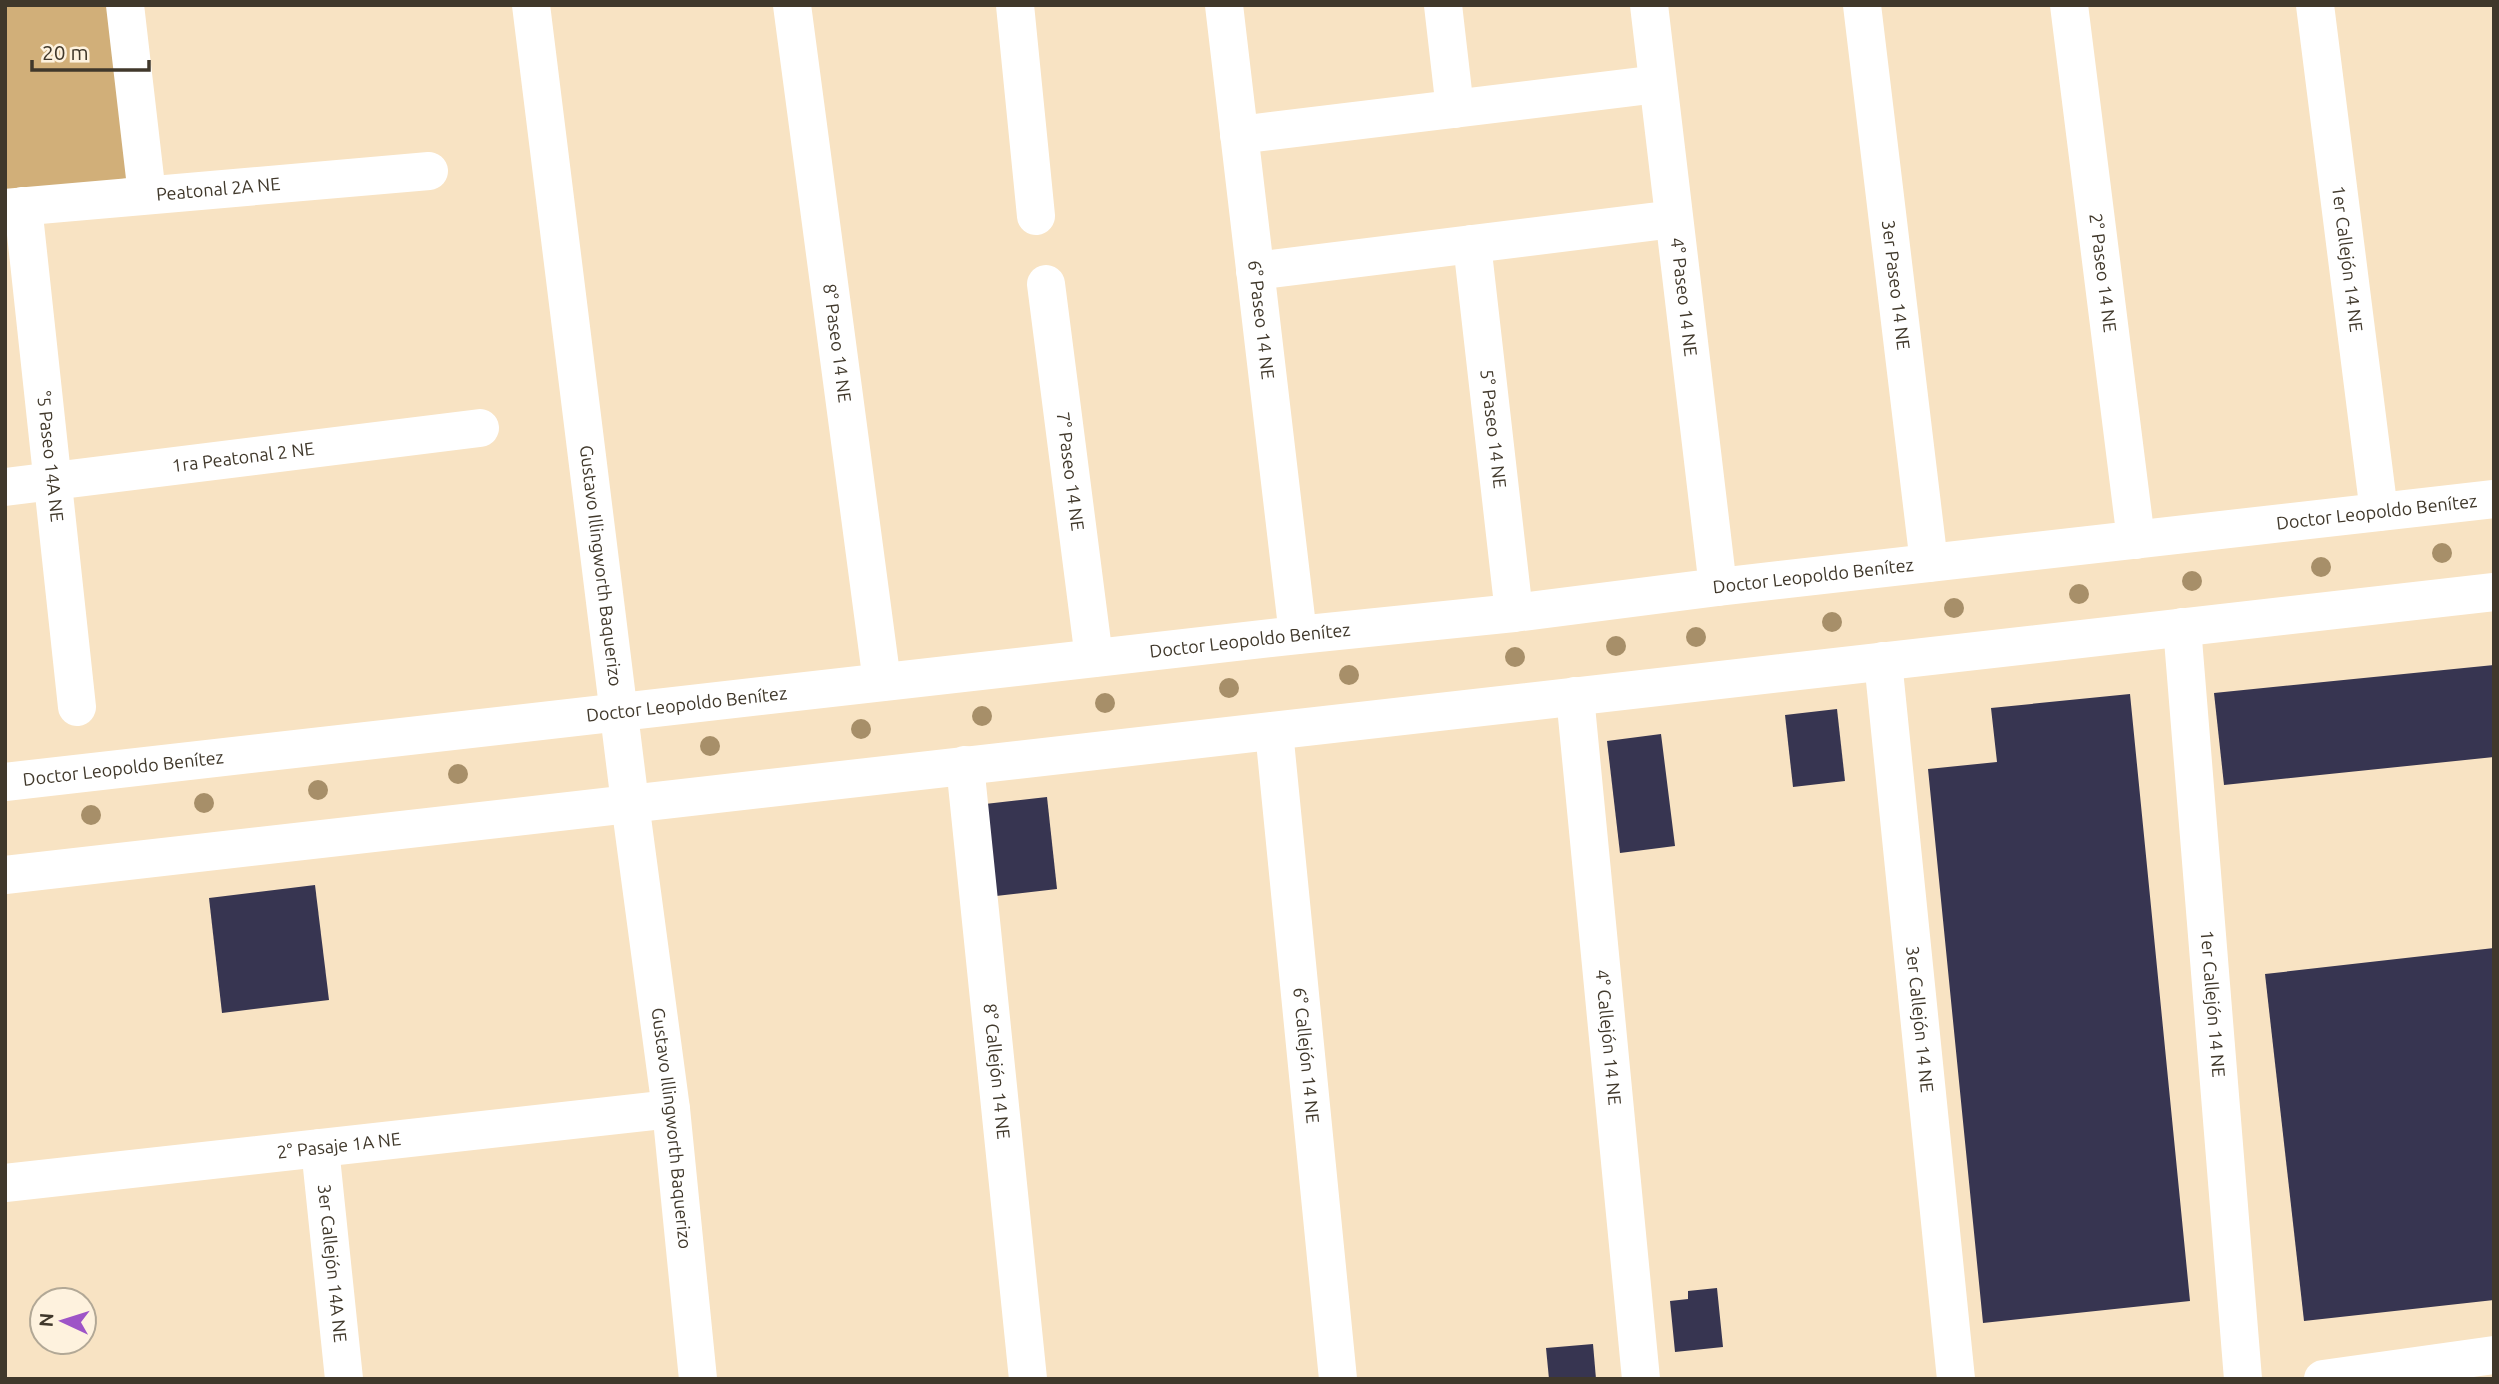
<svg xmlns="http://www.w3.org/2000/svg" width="2499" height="1384" font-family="Ubuntu,sans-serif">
	<rect width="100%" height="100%" fill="#f8e3c3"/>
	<!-- green -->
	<path fill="#d1af79" d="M 5,5 L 107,5 L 128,178 L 5,199 Z"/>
	<!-- building -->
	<g fill="#373551">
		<path d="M 2494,665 L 2494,757 L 2224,785 L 2214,693 Z"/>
		<path d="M 2130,694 L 2190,1301 L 1983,1323 L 1928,769 L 1997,762 L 1991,708 Z"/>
		<path d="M 1837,709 L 1845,781 L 1793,787 L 1785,715 Z"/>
		<path d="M 1661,734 L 1675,846 L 1620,853 L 1607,741 Z"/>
		<path d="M 1047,797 L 1057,889 L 996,896 L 985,804 Z"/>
		<path d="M 315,885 L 329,1000 L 222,1013 L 209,898 Z"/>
		<path d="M 2494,948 L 2494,1300 L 2304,1321 L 2265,974 Z"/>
		<path d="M 1717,1288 L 1723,1347 L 1675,1352 L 1670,1301 L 1688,1299 L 1688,1291 Z"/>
		<path d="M 1593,1344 L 1596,1379 L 1549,1379 L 1546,1348 Z"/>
	</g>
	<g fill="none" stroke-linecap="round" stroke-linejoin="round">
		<!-- minor -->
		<g stroke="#fff" stroke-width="38">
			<path d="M 125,5 L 147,195"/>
			<path id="s1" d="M 531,5 L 630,803 L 671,1109 L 698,1379"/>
			<path id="s2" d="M 792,5 L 882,682"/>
			<path d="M 1015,5 L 1036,216"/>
			<path id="s3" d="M 1224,5 L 1298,635"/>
			<path d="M 1443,5 L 1455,109"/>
			<path id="s4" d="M 1649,5 L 1718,587"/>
			<path id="s5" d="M 1862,5 L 1929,563"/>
			<path id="s6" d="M 2069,5 L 2136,540"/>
			<path id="s7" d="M 2315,5 L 2379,512"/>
			<path d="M 1239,135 L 1658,84"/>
			<path id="s8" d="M 23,206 L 77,707"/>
			<path id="s9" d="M 5,208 L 429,171"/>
			<path id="s10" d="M 1472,244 L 1514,613"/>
			<path d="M 1255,271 L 1674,219"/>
			<path id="s11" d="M 1046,284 L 1094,658"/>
			<path id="s12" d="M 5,487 L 480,428"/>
			<path id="s13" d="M 2182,627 L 2243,1379"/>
			<path id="s14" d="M 1883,661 L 1956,1379"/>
			<path id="s15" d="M 1575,696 L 1641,1379"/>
			<path id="s16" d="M 1274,731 L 1338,1379"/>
			<path id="s17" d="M 965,765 L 1028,1379"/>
			<path id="s18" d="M 5,782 L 1298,635 L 1514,613 L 1718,587 L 2494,499"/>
			<path d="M 5,875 L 2494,592"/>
			<path id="s19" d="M 320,1148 L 344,1379"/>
			<path id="s20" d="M 5,1183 L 671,1109"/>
			<path d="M 2323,1379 L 2494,1355"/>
		</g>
	</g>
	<!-- trees -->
	<g fill="#a78f69">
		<circle cx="2442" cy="553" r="10"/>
		<circle cx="2321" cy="567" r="10"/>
		<circle cx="2192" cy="581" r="10"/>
		<circle cx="2079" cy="594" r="10"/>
		<circle cx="1954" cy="608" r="10"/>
		<circle cx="1832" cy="622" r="10"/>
		<circle cx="1696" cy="637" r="10"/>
		<circle cx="1616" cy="646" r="10"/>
		<circle cx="1515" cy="657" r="10"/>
		<circle cx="1349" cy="675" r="10"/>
		<circle cx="1229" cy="688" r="10"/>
		<circle cx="1105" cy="703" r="10"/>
		<circle cx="982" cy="716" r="10"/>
		<circle cx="861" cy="729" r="10"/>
		<circle cx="710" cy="746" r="10"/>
		<circle cx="458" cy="774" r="10"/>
		<circle cx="318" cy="790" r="10"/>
		<circle cx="204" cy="803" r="10"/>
		<circle cx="91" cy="815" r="10"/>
	</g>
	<g text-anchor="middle" stroke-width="7" stroke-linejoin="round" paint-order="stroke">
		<!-- street labels -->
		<g font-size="18" fill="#40382b" stroke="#fef2de">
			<text dy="6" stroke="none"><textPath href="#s9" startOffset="214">Peatonal 2A NE</textPath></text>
			<text dy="6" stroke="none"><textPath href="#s7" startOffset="256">1er Callejón 14 NE</textPath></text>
			<text dy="6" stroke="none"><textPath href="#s6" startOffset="270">2° Paseo 14 NE</textPath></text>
			<text dy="6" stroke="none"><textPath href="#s5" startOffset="282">3er Paseo 14 NE</textPath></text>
			<text dy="6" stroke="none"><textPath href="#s4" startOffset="294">4° Paseo 14 NE</textPath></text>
			<text dy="6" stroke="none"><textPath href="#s3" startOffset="317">6° Paseo 14 NE</textPath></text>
			<text dy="6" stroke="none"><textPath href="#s2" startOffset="341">8° Paseo 14 NE</textPath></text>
			<text dy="6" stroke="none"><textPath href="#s10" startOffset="186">5° Paseo 14 NE</textPath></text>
			<text dy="6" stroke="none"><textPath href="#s8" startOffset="252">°5 Paseo 14A NE</textPath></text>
			<text dy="6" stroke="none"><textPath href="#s12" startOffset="240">1ra Peatonal 2 NE</textPath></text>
			<text dy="6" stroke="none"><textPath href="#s11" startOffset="189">7° Paseo 14 NE</textPath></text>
			<text dy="6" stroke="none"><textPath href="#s18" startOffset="2387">Doctor Leopoldo Benítez</textPath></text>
			<text dy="6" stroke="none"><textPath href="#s1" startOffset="565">Gustavo Illingworth Baquerizo</textPath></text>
			<text dy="6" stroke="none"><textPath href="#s18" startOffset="1820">Doctor Leopoldo Benítez</textPath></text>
			<text dy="6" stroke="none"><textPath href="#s18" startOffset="1253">Doctor Leopoldo Benítez</textPath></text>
			<text dy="6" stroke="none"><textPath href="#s18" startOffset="686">Doctor Leopoldo Benítez</textPath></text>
			<text dy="6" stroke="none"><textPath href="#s18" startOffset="119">Doctor Leopoldo Benítez</textPath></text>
			<text dy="6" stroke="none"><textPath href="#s13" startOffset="378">1er Callejón 14 NE</textPath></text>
			<text dy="6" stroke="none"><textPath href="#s14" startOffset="360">3er Callejón 14 NE</textPath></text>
			<text dy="6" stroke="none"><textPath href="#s15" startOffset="343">4° Callejón 14 NE</textPath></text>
			<text dy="6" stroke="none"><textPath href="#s16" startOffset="326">6° Callejón 14 NE</textPath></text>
			<text dy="6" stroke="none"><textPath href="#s17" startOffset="308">8° Callejón 14 NE</textPath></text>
			<text dy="6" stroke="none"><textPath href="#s1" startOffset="1132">Gustavo Illingworth Baquerizo</textPath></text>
			<text dy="6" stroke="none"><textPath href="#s20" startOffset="336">2° Pasaje 1A NE</textPath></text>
			<text dy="6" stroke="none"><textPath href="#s19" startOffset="116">3er Callejón 14A NE</textPath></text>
		</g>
	</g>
	<!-- border -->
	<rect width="2499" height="1384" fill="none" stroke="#40382b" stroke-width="14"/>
	<!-- north arrow -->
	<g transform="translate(63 1321) rotate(274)"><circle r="33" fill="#fef2de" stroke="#b2a896" stroke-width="2"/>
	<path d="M0-5L12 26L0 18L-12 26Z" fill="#9e54c7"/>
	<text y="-10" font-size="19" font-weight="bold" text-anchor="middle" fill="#40382b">N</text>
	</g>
	<!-- scale -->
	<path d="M32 60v10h117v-10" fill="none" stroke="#40382b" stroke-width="3.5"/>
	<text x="42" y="60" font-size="21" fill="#40382b" stroke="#fef2de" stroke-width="5" paint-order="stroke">20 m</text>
</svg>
